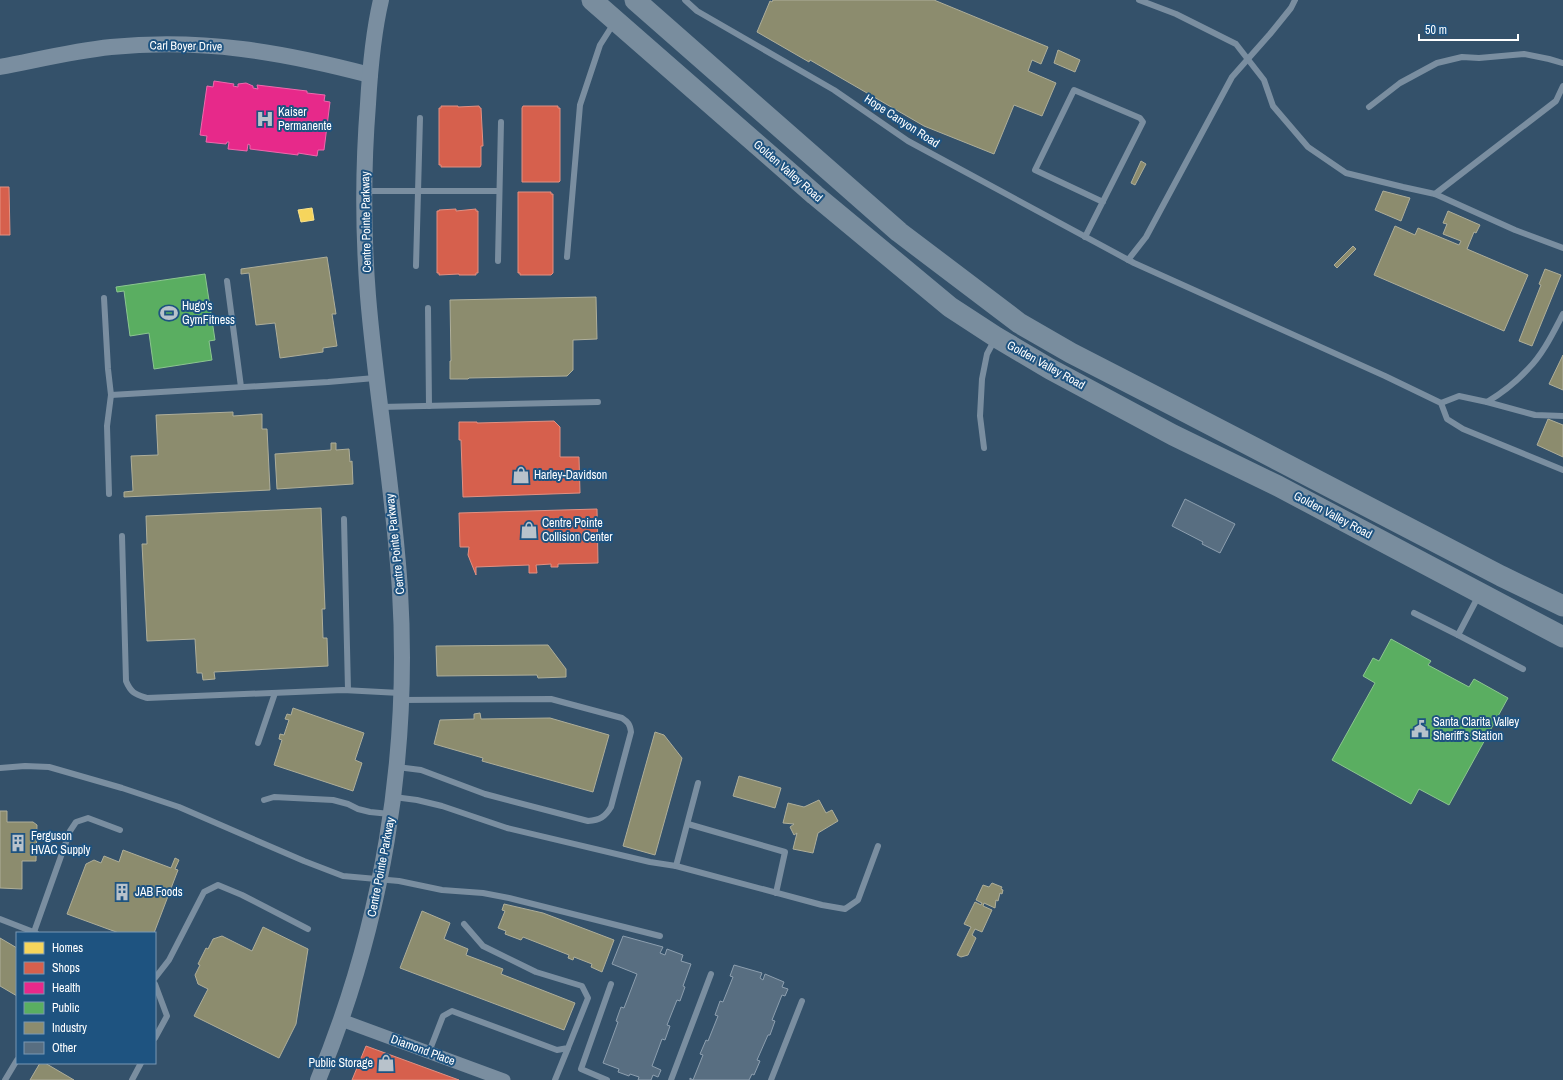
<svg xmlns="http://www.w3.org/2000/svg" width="1563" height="1080" font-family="'Archivo Narrow',sans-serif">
	<rect width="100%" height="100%" fill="#34516a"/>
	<!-- homes -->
	<path fill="#f6d55c" stroke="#f9e28d" d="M 312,208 L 314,220 L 301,222 L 298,210 Z"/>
	<!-- shops -->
	<g fill="#d6604d" stroke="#e29082">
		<path d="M 441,106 L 458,106 L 458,107 L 479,106 L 480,108 L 481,108 L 483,146 L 481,146 L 481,165 L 480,167 L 441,167 L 441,165 L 439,165 L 439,108 L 441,108 Z"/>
		<path d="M 523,106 L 558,106 L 558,108 L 560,108 L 560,181 L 559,182 L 522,182 L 522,108 Z"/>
		<path d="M 0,187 L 9,187 L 10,235 L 0,235 Z"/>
		<path d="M 518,192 L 551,192 L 551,194 L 553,194 L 553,273 L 551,275 L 520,275 L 520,273 L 518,273 Z"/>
		<path d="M 456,209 L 456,211 L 476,209 L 476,211 L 478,211 L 478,273 L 476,273 L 476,275 L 459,275 L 459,274 L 439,275 L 439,273 L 437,273 L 437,211 L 439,211 L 439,210 Z"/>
		<path d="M 554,421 L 560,427 L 560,457 L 579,457 L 580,493 L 463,497 L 461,440 L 459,440 L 459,422 L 477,422 L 477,423 Z"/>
		<path d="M 597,509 L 598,563 L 558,564 L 558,567 L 551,567 L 551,564 L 536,565 L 537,573 L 529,573 L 529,565 L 476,567 L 476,575 L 468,555 L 469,547 L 460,547 L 459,513 Z"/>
		<path d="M 366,1046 L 459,1080 L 352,1080 Z"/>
	</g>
	<!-- health -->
	<path fill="#e7298a" stroke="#ee69ad" d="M 214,81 L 234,84 L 233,86 L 238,87 L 238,84 L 246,83 L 253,86 L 253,88 L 258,89 L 257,85 L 307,91 L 307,93 L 325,95 L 324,101 L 330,102 L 324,150 L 318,150 L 317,156 L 298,153 L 298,155 L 250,149 L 250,145 L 248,144 L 247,151 L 228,149 L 229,142 L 227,142 L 226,144 L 206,142 L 207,136 L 200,135 L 207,86 L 213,87 Z"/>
	<!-- public -->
	<g fill="#5aae61" stroke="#8cc690">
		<path d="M 205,274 L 215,340 L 209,341 L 212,360 L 154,369 L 149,333 L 130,336 L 124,291 L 117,292 L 116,287 Z"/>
		<path d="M 1391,639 L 1431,661 L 1428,665 L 1469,687 L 1474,679 L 1508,698 L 1449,805 L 1419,789 L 1411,804 L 1332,760 L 1375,683 L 1363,676 L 1373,658 L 1379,661 Z"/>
	</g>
	<!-- industry -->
	<g fill="#8c8c6e" stroke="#aeae9a">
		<path d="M 773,0 L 934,0 L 1048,47 L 1041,64 L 1032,60 L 1028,71 L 1056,83 L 1042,116 L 1014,105 L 994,154 L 924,126 L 810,60 L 809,62 L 757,32 L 770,1 L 772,2 Z"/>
		<path d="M 1058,50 L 1080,60 L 1075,72 L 1054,63 Z"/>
		<path d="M 1141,161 L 1146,164 L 1135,185 L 1131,183 Z"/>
		<path d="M 1383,191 L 1410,198 L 1401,221 L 1375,210 Z"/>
		<path d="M 1448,211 L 1480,225 L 1476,233 L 1474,232 L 1467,249 L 1528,275 L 1504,331 L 1374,275 L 1395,226 L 1415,235 L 1418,228 L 1459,245 L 1461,241 L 1443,234 L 1447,224 L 1443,223 Z"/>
		<path d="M 1353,246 L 1356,249 L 1337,268 L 1334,265 Z"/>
		<path d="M 327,257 L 336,314 L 332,314 L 337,346 L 323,348 L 323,352 L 280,358 L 275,323 L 256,325 L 249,273 L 241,274 L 241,269 Z"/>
		<path d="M 1545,269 L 1561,275 L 1532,346 L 1519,341 L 1541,285 L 1539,284 Z"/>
		<path d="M 596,297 L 597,339 L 573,340 L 573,370 L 567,376 L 469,378 L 468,379 L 450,379 L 450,361 L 451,361 L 450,300 Z"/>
		<path d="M 1563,355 L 1563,390 L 1549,384 Z"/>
		<path d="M 233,412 L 233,416 L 262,414 L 262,429 L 267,429 L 270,490 L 124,497 L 124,492 L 133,491 L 131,456 L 158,455 L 156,415 Z"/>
		<path d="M 1548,419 L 1563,425 L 1563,457 L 1537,445 Z"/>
		<path d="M 331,443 L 336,443 L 336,450 L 349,449 L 350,462 L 352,461 L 353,484 L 277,489 L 275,454 L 331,450 Z"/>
		<path d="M 321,508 L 325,609 L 322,609 L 323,638 L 327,638 L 328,666 L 214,672 L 215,679 L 203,680 L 202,673 L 197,673 L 195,639 L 147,641 L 142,544 L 147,544 L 146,516 Z"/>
		<path d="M 548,645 L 566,669 L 566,677 L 538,678 L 537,675 L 437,676 L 436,646 Z"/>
		<path d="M 293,708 L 364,733 L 355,760 L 362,763 L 353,791 L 274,765 L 282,740 L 279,739 L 280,734 L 284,735 L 289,720 L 285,719 L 287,714 L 291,715 Z"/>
		<path d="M 480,713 L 481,719 L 550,718 L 609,735 L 593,792 L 482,761 L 483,758 L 434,744 L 440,720 L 474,719 L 474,714 Z"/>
		<path d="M 655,732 L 664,735 L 682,758 L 655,855 L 623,846 Z"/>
		<path d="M 739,776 L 781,788 L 775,808 L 733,796 Z"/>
		<path d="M 819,800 L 826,813 L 832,810 L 838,821 L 818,833 L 813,853 L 793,849 L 797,833 L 794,835 L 790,827 L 794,824 L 783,823 L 788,803 L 804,807 Z"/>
		<path d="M 0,811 L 7,811 L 7,822 L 33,822 L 37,825 L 36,861 L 22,861 L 22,889 L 0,888 Z"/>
		<path d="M 123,850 L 171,868 L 175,858 L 179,860 L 175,869 L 178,870 L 154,933 L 119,933 L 67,914 L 86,864 L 94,860 L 101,863 L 104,856 L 119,862 Z"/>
		<path d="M 992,883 L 1002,887 L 1001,889 L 1003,890 L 1002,894 L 1000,893 L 998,901 L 996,900 L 995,908 L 984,903 L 983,906 L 992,910 L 982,932 L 975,929 L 972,935 L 976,938 L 968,955 L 961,957 L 957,955 L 971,927 L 964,924 L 975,902 L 981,905 L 982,903 L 976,900 L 983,885 L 989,887 Z"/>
		<path d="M 504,904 L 543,913 L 614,940 L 602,972 L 591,967 L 592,964 L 574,957 L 573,960 L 568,958 L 569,955 L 523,937 L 521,940 L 505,934 L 506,931 L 498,928 L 505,911 L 502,910 Z"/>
		<path d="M 422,911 L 450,923 L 444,939 L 468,949 L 466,955 L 503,969 L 501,974 L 575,1003 L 564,1030 L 400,968 Z"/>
		<path d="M 263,927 L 308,949 L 296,1024 L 279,1058 L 194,1016 L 208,989 L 198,984 L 195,975 L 200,965 L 198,964 L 206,948 L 208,949 L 213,939 L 222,936 L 252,951 Z"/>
		<path d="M 0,938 L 17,948 L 17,996 L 0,986 Z"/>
		<path d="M 40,1063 L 45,1063 L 74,1080 L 30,1080 Z"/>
	</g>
	<!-- building -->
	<g fill="#586e81" stroke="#8d9faf">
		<path d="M 1185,499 L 1235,524 L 1220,553 L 1202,544 L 1203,542 L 1172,526 Z"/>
		<path d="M 623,936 L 663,947 L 660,953 L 665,955 L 667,949 L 683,955 L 681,961 L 691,964 L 683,986 L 685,987 L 680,1001 L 677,1000 L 667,1025 L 670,1026 L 665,1040 L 662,1039 L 652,1066 L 661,1070 L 658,1077 L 653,1075 L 651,1080 L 638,1080 L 639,1077 L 630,1074 L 629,1076 L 618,1072 L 619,1069 L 603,1063 L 618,1022 L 616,1021 L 621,1007 L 624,1008 L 637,974 L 612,964 Z"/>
		<path d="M 734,965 L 762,973 L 760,978 L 763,980 L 765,974 L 784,982 L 782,987 L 788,989 L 785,996 L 782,995 L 772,1020 L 775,1021 L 770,1035 L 768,1035 L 757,1060 L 760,1061 L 754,1075 L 752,1074 L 749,1080 L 690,1080 L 690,1078 L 693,1080 L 703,1055 L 700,1054 L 706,1040 L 708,1041 L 718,1016 L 715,1015 L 720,1001 L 723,1002 L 733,977 L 730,976 Z"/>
	</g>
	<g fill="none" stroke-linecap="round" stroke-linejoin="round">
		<!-- service -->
		<g stroke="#7a8ea0" stroke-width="6">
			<path d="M 685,0 L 697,11 L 834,90 L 908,141 L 1134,263 L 1385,376 L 1441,403 L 1447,419 L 1463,429 L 1563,470"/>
			<path d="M 1139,0 L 1176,14 L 1236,44 L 1264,80 L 1273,106 L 1308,147 L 1346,173 L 1403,187 L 1435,194 L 1515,230 L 1563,248"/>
			<path d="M 1369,107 L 1400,83 L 1437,63 L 1462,57 L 1479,58 L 1524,54 L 1549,59 L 1563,63"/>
			<path d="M 364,191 L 499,191"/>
			<path d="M 1435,194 L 1556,101 L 1563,86"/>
			<path d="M 1085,237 L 1143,122 L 1140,118 L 1074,90 L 1035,170 L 1103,202"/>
			<path d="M 567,257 L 580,105 L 600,45 L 614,23"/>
			<path d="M 1128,260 L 1146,237 L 1232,77 L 1270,34 L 1291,8 L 1295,0"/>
			<path d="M 498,261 L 501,122"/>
			<path d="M 416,266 L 420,118"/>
			<path d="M 227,281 L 241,387"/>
			<path d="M 104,298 L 108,369 L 111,395 L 107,426 L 109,494"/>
			<path d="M 428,308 L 429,406"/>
			<path d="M 111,395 L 328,382 L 375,378"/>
			<path d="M 1487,402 L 1535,415 L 1563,416"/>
			<path d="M 1441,403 L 1459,396 L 1487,402 C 1502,393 1516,382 1528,369 C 1543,354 1553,333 1563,314"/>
			<path d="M 381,407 L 598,402"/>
			<path d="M 984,448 L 980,416 L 982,379 L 987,354 L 995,339"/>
			<path d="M 344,519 L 348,690"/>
			<path d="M 122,536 L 126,681 C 131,693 135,694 147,698 L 343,690 L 400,693"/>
			<path d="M 1414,613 L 1458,635 L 1479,595"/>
			<path d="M 1458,635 L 1523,669"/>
			<path d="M 258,743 L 275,693"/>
			<path d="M 397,767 L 421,770 L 485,794 L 588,821 C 600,820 605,817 611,807 L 631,732 C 630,724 628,722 622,718 L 551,699 L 402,700"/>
			<path d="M 0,768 L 25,766 L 49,767 L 122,788 L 179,807 L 304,861 L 343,876 L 399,881 L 442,890 L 483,893 L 509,898 L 660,936"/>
			<path d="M 394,797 L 417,800 L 442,806 L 507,828 L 650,862 L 676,866 L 822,905 L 845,909 L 858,900 L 878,846"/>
			<path d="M 264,800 L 274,797 L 333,800 L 348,804 L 358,809 L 370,812 L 390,814"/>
			<path d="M 688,824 L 785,852 L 776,893"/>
			<path d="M 676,866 L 698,783"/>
			<path d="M 0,919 L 36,933"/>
			<path d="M 34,932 L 70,831 L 76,822 L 88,818 L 120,830"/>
			<path d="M 155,978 L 169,960 L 204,892 L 218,885 L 242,895 L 308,929"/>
			<path d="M 155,984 L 167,1016 L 155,1038"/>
			<path d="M 429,1052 L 443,1016 L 452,1011 L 557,1050 L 568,1048 L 588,998 L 582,986 L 536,972 L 483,946 L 464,924"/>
			<path d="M 5,1080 L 17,1060"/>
			<path d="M 132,1080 L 141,1063"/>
			<path d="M 555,1080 L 568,1048"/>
			<path d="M 607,1080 L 581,1069 L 611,984"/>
			<path d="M 671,1080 L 711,974"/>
			<path d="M 771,1080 L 802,1001"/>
		</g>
		<!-- minor -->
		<path stroke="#7a8ea0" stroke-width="13" d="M 341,1020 L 504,1080"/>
		<!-- tertiary -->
		<g stroke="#7a8ea0" stroke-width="16">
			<path d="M 0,67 C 37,60 73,51 111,47 C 203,38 282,52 370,75"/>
			<path d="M 318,1080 C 382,926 410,758 400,591 C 394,492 376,394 368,296 C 363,232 363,167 368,104 C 370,69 373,34 381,0"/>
		</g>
		<!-- primary -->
		<g stroke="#798d9e" stroke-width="21">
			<path d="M 592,0 L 815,195 L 950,307 L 996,337 L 1050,369 L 1173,435 L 1278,486 L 1563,637"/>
			<path d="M 635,0 L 899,232 L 1019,323 L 1071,353 L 1176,407 L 1501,576 L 1563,606"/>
		</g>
	</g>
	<!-- icons -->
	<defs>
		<g id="hospital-bare" transform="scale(1.38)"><path d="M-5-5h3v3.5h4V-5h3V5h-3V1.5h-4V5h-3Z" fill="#b8c2cb" stroke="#1e5380" stroke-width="2.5" paint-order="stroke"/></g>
		<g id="stadium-bare" transform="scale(1.38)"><path d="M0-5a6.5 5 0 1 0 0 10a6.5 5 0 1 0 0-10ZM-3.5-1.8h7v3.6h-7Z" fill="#b8c2cb" stroke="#1e5380" stroke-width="2.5" paint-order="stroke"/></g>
		<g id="shop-bare" transform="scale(1.38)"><path d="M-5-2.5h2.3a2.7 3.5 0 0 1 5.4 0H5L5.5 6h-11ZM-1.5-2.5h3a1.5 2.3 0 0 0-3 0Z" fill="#b8c2cb" stroke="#1e5380" stroke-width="2.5" paint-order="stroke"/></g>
		<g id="civic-bare" transform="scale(1.38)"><path d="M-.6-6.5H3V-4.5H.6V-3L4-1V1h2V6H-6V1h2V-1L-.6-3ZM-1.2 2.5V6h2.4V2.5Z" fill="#b8c2cb" stroke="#1e5380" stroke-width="2.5" paint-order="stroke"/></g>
		<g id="building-bare" transform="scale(1.38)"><path d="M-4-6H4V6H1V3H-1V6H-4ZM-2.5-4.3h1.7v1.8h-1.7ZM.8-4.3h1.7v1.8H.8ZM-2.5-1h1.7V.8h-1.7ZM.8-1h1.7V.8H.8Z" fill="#b8c2cb" stroke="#1e5380" stroke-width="2.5" paint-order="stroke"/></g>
	</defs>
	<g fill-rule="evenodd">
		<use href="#hospital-bare" x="265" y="119"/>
		<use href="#stadium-bare" x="169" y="313"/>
		<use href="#shop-bare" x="521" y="475"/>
		<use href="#shop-bare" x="529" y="530"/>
		<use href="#civic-bare" x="1420" y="729"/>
		<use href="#building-bare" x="18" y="843"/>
		<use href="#building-bare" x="122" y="892"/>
		<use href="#shop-bare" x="386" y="1063"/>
	</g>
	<g text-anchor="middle" stroke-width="4" stroke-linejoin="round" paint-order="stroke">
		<!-- street labels -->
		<g font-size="12" fill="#fff" stroke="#1e5380">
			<text transform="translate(186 46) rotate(1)" y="4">Carl Boyer Drive</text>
			<text transform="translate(902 121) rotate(33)" y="4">Hope Canyon Road</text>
			<text transform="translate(788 171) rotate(41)" y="4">Golden Valley Road</text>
			<text transform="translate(366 222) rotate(-91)" y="4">Centre Pointe Parkway</text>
			<text transform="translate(1046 365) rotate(29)" y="4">Golden Valley Road</text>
			<text transform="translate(1333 515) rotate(28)" y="4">Golden Valley Road</text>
			<text transform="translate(395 544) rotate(-96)" y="4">Centre Pointe Parkway</text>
			<text transform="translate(381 867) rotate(-79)" y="4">Centre Pointe Parkway</text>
			<text transform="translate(423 1050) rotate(20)" y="4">Diamond Place</text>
		</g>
		<!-- poi labels -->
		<g font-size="12" fill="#fff" stroke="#1e5380" text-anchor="start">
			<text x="278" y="116">Kaiser<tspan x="278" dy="14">Permanente</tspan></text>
			<text x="182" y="310">Hugo's<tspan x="182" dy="14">GymFitness</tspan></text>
			<text x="534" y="479">Harley-Davidson</text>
			<text x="542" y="527">Centre Pointe<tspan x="542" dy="14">Collision Center</tspan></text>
			<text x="1433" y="726">Santa Clarita Valley<tspan x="1433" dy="14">Sheriff’s Station</tspan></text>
			<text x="31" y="840">Ferguson<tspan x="31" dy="14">HVAC Supply</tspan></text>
			<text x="135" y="896">JAB Foods</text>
			<text x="373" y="1067" text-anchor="end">Public Storage</text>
		</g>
	</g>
	<!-- legend -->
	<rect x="16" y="932" width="140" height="132" fill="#1e5380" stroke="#7898b3"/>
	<rect x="24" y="942" width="20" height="12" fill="#f6d55c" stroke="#7898b3"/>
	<text x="52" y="952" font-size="12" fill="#ffffff">Homes</text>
	<rect x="24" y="962" width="20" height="12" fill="#d6604d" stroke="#7898b3"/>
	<text x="52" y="972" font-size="12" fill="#ffffff">Shops</text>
	<rect x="24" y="982" width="20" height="12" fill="#e7298a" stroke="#7898b3"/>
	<text x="52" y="992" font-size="12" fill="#ffffff">Health</text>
	<rect x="24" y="1002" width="20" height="12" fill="#5aae61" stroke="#7898b3"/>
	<text x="52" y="1012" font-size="12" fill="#ffffff">Public</text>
	<rect x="24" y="1022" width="20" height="12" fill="#8c8c6e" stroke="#7898b3"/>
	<text x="52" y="1032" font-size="12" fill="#ffffff">Industry</text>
	<rect x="24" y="1042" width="20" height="12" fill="#586e81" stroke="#7898b3"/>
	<text x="52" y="1052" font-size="12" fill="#ffffff">Other</text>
	<!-- scale -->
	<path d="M1419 34v6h99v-6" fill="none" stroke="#ffffff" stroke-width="2"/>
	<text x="1425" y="34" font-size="12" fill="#ffffff" stroke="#1e5380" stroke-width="3" paint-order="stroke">50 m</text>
</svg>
